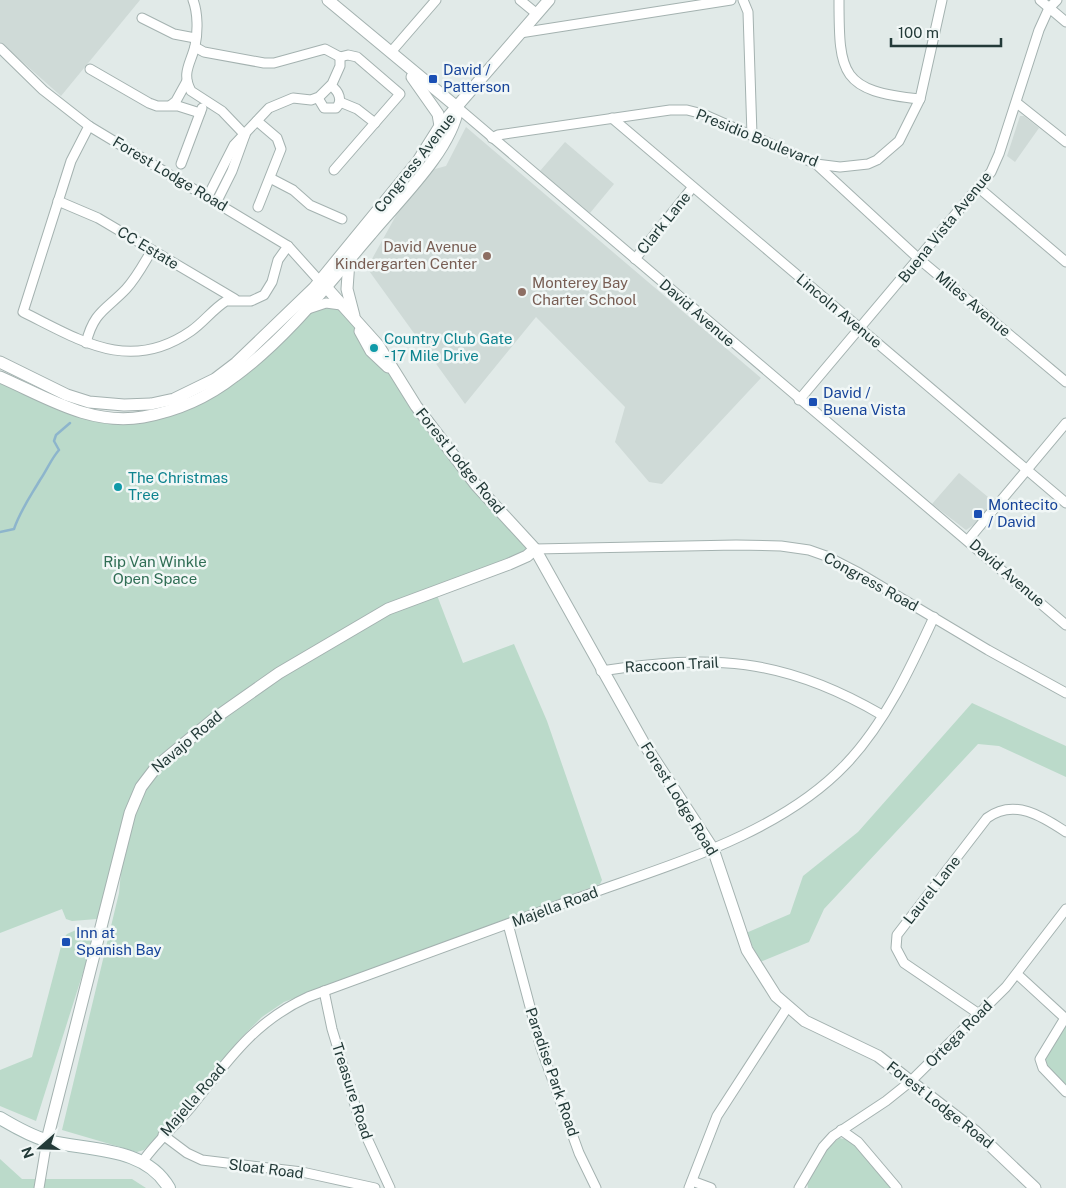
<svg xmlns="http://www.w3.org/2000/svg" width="1066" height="1188" font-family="'Public Sans',sans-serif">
	<rect width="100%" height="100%" fill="#e1eae8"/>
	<!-- built -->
	<g fill="#cfdad7">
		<path d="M 0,0 L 140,0 L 61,96 L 0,42 Z"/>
		<path d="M 1020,116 L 1024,116 L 1039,128 L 1015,162 L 1007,156 Z"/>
		<path d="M 466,127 L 761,378 L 662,484 L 649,482 L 615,442 L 625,407 L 536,317 L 465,404 L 367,268 L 414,183 L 424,172 L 446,166 Z"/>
		<path d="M 565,142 L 614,184 L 590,213 L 540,171 Z"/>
		<path d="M 959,473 L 994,502 L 975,524 L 966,530 L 932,504 Z"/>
	</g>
	<!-- green -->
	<g fill="#bbdaca">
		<path d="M 336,303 L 393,372 L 416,406 L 535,549 L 435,590 L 463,663 L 514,644 L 547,721 L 602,880 L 600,884 L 284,1002 L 262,1017 L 239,1040 L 173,1120 L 144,1150 L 137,1152 L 62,1130 L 119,893 L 124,839 L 97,919 L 72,921 L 66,919 L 62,909 L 0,933 L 0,377 L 66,408 L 117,417 L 193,404 L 304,313 Z"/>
		<path d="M 972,703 L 1066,746 L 1066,777 L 999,746 L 978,744 L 824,909 L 809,942 L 760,962 L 746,933 L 790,914 L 803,876 L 858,832 Z"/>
		<path d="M 76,930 L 90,931 L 93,934 L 93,941 L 36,1121 L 0,1106 L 0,1070 L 32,1057 L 63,939 L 67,934 Z"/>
		<path d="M 1066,1024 L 1066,1087 L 1043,1060 Z"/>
		<path d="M 839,1138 L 850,1140 L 892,1188 L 808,1188 L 807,1182 L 825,1151 Z"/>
		<path d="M 0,1159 L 22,1179 L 132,1179 L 146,1188 L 0,1188 Z"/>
	</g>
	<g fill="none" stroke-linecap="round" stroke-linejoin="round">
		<!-- stream -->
		<path stroke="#8db5cc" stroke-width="2.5" d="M 0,532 L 14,529 C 20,511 30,497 40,480 C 47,470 51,459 59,450 L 54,441 L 56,435 L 70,423"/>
		<!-- minor casing -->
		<g stroke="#a4b2b0" stroke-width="11">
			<g id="minor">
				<path d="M 193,0 C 198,13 198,32 195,46 C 191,63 181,73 191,91 L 222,111 L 245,135"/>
				<path d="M 520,0 L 537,14"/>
				<path d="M 743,0 L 748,12 L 752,135"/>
				<path d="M 839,0 C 839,75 841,91 920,99"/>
				<path d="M 1040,0 L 1066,22"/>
				<path d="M 142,18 L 174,34 L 195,38"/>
				<path d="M 520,33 L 731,0"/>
				<path d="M 195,47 L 204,52 L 264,63 L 274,63 L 325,49 L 340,57 L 348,55 L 357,57 L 400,94 L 334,170"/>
				<path d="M 0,48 L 43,90 L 89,126 L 288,246 L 324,286"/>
				<path d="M 391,52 L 436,0"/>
				<path d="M 90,69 L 149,103 L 157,106 L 178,106 L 200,113"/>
				<path d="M 318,98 L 324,108 L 336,108 C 343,101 339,91 331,86"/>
				<path d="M 340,102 L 357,109 L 375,123"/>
				<path d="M 1017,103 L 1066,142"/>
				<path d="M 171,105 L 176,101 L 187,81"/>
				<path d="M 458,108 L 1066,625"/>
				<path d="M 612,118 L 1066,503"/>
				<path d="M 257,121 L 277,138 L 281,149 L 258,207"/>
				<path d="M 89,126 L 71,161 L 23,312 C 80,340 129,374 191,331 C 204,322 213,309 226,301 L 251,301 L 264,295 L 272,282 L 278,260 L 288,246"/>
				<path d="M 492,138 L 498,135 L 670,110 L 687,110 L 703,114 L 816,164 L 840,167 L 868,164 L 877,160 L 899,141 L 920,99 L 942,0"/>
				<path d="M 181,164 L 202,108"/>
				<path d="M 816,164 L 919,259 L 1066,382"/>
				<path d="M 270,178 L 293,190 L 310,205 L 342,219"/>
				<path d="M 979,188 L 1066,262"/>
				<path d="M 208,196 L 234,145 L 269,108 L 293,98 L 311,100 L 319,97 L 332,84 L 340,66 L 340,57"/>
				<path d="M 58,201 L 98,218 L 235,299"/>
				<path d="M 217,201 L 232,171 L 245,135"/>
				<path d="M 635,259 L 692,188"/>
				<path d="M 308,309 L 326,303 L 341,305"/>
				<path d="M 86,343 C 94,311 106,310 126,289 C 137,277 144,263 152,250"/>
				<path d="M 799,400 L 991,172 L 999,154 L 1039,30 L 1049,8 L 1057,0"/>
				<path d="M 968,540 L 1066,423"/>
				<path d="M 535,549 L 736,545 L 781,546 L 809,550 L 826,556 L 859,573 L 988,650 L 1066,693"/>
				<path d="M 601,671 C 712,654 783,657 882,715"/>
				<path d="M 508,924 L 541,1048 L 579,1153 L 596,1188"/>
				<path d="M 1017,974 L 1066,1019"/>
				<path d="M 324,991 L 332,1029 L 361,1125 L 390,1188"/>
				<path d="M 979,1014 L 904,963 L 896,948 L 897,935 L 987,818 C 1014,798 1042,816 1066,832"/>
				<path d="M 1065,1018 L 1040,1059 L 1043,1068 L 1066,1092"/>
				<path d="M 841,1130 L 858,1142 L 897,1188"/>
				<path d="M 163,1135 L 187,1153 L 202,1160 L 302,1172 L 375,1188"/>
				<path d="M 143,1161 C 157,1141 175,1126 191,1107 C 227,1062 253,1022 308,997 C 398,964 488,931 578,898 C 668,865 779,835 846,764 C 885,723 911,667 934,617"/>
				<path d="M 692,1181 L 711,1188"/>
				<path d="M 39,1188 L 47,1140"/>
				<path d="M 689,1188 L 717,1116 L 787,1008"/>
				<path d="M 799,1188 L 823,1147 L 833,1136 L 886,1101 L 911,1081 L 1006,987 L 1066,909"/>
			</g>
		</g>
		<!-- tertiary casing -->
		<g stroke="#a4b2b0" stroke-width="13">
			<g id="tertiary">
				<path d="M 328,0 L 458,108"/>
				<path d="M 412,77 L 438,114 L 440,126"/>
				<path d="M 349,261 L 347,289 L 354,316"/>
				<path d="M 326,287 L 378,345 L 416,406 L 476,485 L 535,549 L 643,742 L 713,849 L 747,950 L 776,996 L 805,1021 L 878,1056 L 976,1132 L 1035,1188"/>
				<path d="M 360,331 L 371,351 L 388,367"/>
				<path d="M 0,362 L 67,395 L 89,402 L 124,405 L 151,404 L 174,399 L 215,379 L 236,363 L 314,288 L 418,161 L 440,126 L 549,0"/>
				<path d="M 0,377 C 46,397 90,426 143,417 C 178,411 207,398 235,376 C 288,337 328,284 371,234 C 398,201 451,151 458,108"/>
				<path d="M 47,1140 L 130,813 L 141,787 L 157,766 L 215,718 L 279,673 L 388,609 L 509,564 L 527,556 L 535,549"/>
			</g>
		</g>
		<!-- secondary casing -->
		<g stroke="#a1b5b2" stroke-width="14">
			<path id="secondary" d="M 0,1118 C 15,1127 31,1136 48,1141 C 89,1151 145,1146 169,1188"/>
		</g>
		<!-- minor -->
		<use href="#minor" stroke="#fff" stroke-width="9"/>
		<!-- tertiary -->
		<use href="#tertiary" stroke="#fff" stroke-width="11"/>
		<!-- secondary -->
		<use href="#secondary" stroke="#fff" stroke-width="12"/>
	</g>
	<!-- markers -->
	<g fill="#1a4fb4" stroke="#f1f7f6" stroke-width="2">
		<rect x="428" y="74" width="10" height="10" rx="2.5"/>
		<rect x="808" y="397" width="10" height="10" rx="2.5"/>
		<rect x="973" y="509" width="10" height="10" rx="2.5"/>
		<rect x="61" y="937" width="10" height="10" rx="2.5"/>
	</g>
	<g fill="#8d6e63" stroke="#f1f7f6" stroke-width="2">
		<circle cx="487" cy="256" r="5"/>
		<circle cx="522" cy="292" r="5"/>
	</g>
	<g fill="#0f9aa8" stroke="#f1f7f6" stroke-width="2">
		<circle cx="374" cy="348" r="5"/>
		<circle cx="118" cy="487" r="5"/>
	</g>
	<g text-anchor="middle" stroke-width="5" stroke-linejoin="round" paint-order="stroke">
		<!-- transit labels -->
		<g font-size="15" fill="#164399" stroke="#f1f7f6" text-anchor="start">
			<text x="443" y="75">David /<tspan x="443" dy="17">Patterson</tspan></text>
			<text x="823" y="398">David /<tspan x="823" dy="17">Buena Vista</tspan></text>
			<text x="988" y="510">Montecito<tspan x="988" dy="17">/ David</tspan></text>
			<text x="76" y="938">Inn at<tspan x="76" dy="17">Spanish Bay</tspan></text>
		</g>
		<!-- street labels -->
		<g font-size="15" fill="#233a38" stroke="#f1f7f6">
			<text transform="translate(757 138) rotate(22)" y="5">Presidio Boulevard</text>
			<text transform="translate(415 163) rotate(-52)" y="5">Congress Avenue</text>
			<text transform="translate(170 174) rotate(31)" y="5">Forest Lodge Road</text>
			<text transform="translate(664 223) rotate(-51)" y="5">Clark Lane</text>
			<text transform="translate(945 227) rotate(-51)" y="5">Buena Vista Avenue</text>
			<text transform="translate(148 248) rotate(31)" y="5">CC Estate</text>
			<text transform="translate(973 304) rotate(40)" y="5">Miles Avenue</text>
			<text transform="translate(839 311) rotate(40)" y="5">Lincoln Avenue</text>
			<text transform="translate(697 313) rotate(41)" y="5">David Avenue</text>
			<text transform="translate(460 461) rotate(51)" y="5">Forest Lodge Road</text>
			<text transform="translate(1007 573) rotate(41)" y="5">David Avenue</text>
			<text transform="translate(871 582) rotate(29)" y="5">Congress Road</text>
			<text transform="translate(672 665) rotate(-3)" y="5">Raccoon Trail</text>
			<text transform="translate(187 742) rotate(-40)" y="5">Navajo Road</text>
			<text transform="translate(679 799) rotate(58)" y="5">Forest Lodge Road</text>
			<text transform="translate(932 890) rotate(-52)" y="5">Laurel Lane</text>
			<text transform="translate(555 907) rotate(-20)" y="5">Majella Road</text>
			<text transform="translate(959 1034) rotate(-45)" y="5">Ortega Road</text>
			<text transform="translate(552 1072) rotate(71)" y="5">Paradise Park Road</text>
			<text transform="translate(352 1091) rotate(72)" y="5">Treasure Road</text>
			<text transform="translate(193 1100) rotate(-49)" y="5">Majella Road</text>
			<text transform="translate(940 1105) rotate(38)" y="5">Forest Lodge Road</text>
			<text transform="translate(266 1169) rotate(7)" y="5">Sloat Road</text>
		</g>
		<!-- education labels -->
		<g font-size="15" fill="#785e54" stroke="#f1f7f6" text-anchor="end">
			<text x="477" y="252">David Avenue<tspan x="477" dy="17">Kindergarten Center</tspan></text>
			<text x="532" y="288" text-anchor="start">Monterey Bay<tspan x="532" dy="17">Charter School</tspan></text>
		</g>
		<!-- culture labels -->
		<g font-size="15" fill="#0d838f" stroke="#f1f7f6" text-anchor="start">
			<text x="384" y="344">Country Club Gate<tspan x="384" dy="17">- 17 Mile Drive</tspan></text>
			<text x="128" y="483">The Christmas<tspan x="128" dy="17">Tree</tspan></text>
		</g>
		<!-- park labels -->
		<g font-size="15" fill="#306e55" stroke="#f1f7f6">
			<text x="155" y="567">Rip Van Winkle<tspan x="155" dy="17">Open Space</tspan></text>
		</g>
	</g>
	<!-- north arrow -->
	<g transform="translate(40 1148) rotate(250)" stroke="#f1f7f6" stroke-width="4" paint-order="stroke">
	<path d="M0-4L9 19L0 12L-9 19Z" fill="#233a38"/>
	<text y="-8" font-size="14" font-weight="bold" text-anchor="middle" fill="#233a38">N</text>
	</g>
	<!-- scale -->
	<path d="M891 38v8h110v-8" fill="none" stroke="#233a38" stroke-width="2.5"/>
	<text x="898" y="38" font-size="15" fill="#233a38" stroke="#f1f7f6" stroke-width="4" paint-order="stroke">100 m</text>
</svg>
